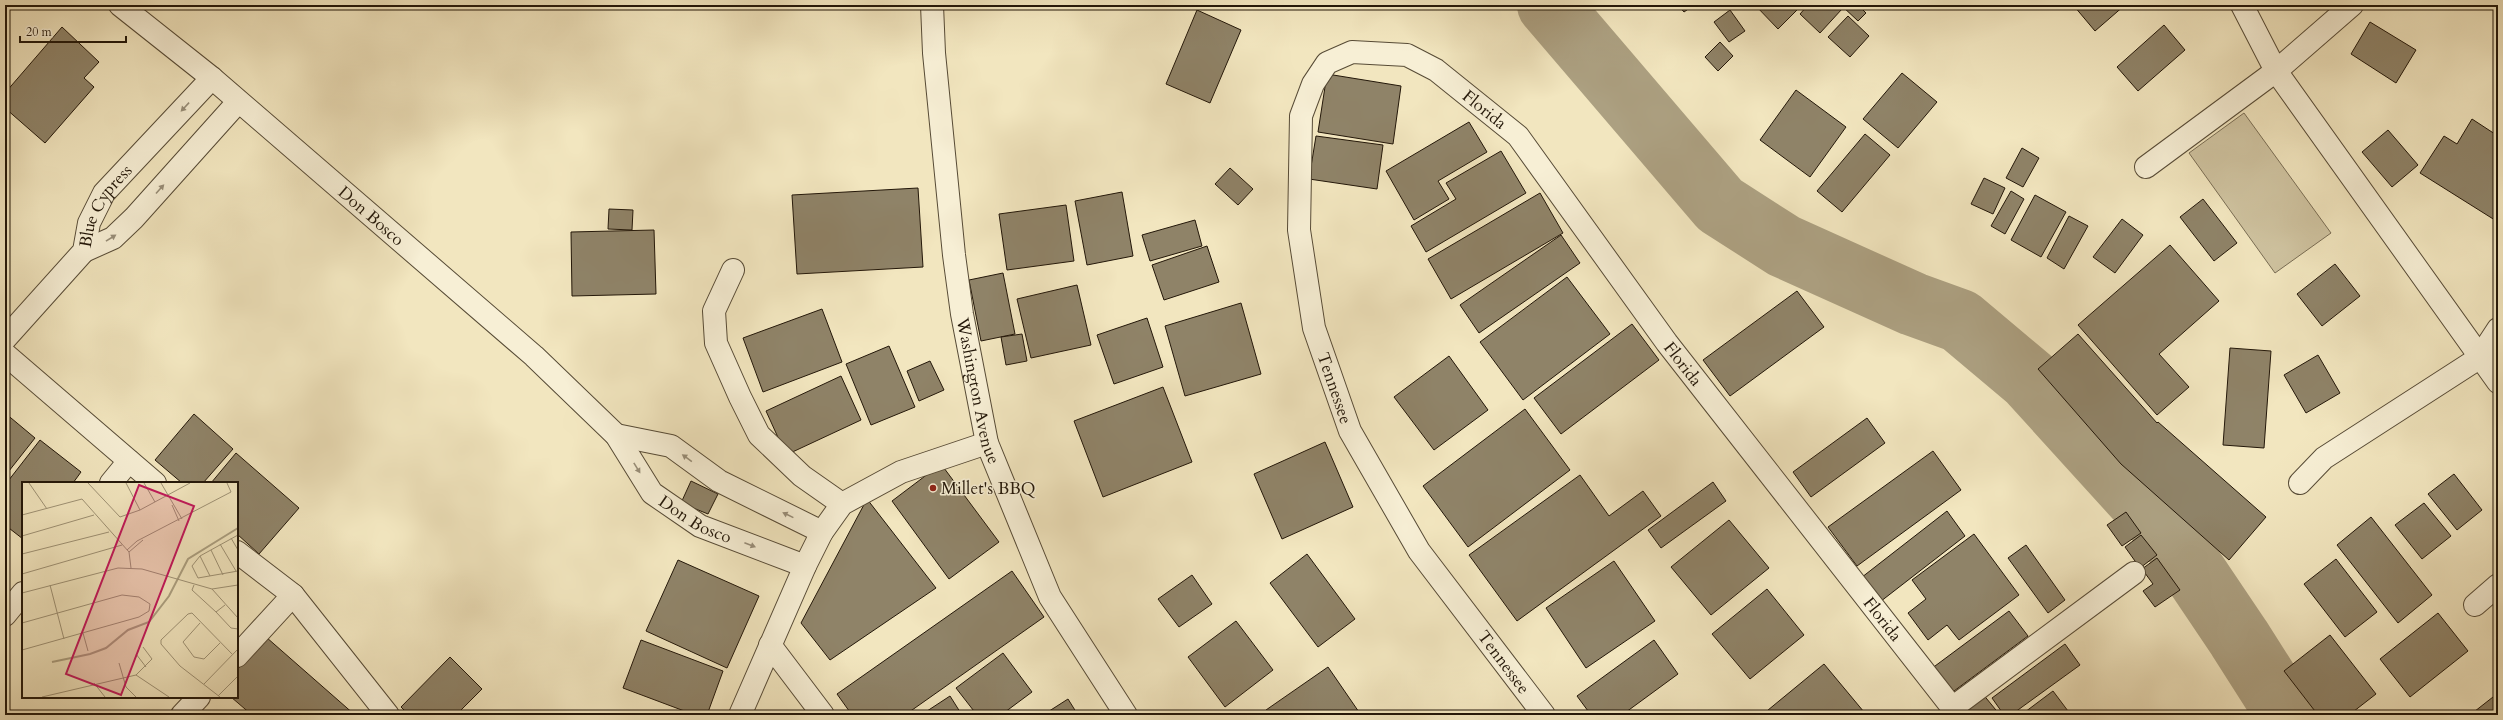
<svg xmlns="http://www.w3.org/2000/svg" width="2503" height="720" font-family="Cardo,serif">
	<rect width="100%" height="100%" fill="#f2e6bf"/>
	<filter id="stains"><feTurbulence type="fractalNoise" baseFrequency=".005" numOctaves="4"/><feColorMatrix values="0 0 0 0 .2 0 0 0 0 .09 0 0 0 0 .02 0 0 0 .5 -.17"/></filter>
	<radialGradient id="worn" r=".72"><stop offset=".6" stop-color="#630" stop-opacity="0"/><stop offset="1" stop-color="#630" stop-opacity=".3"/></radialGradient>
	<!-- green -->
	<path fill="#cfc3a0" stroke="#796d54" d="M 2244,113 L 2331,233 L 2275,273 L 2189,153 Z"/>
	<g fill="none" stroke-linecap="round" stroke-linejoin="round">
		<!-- river -->
		<path stroke="#aca081" stroke-width="64" d="M 1549,5 L 1720,205 L 1784,246 L 1913,304 L 1960,321 L 2029,379 L 2167,531 L 2239,638 L 2288,715"/>
	</g>
	<!-- building -->
	<g fill="#8f8368" stroke="#231709">
		<path d="M 1678,5 L 1694,5 L 1684,12 Z"/>
		<path d="M 1755,5 L 1800,5 L 1801,6 L 1778,29 Z"/>
		<path d="M 1808,5 L 1838,5 L 1842,9 L 1820,33 L 1800,14 Z"/>
		<path d="M 1858,5 L 1866,13 L 1858,21 L 1842,6 Z"/>
		<path d="M 2075,5 L 2125,5 L 2095,31 L 2074,6 Z"/>
		<path d="M 1197,10 L 1241,30 L 1210,103 L 1166,84 Z"/>
		<path d="M 1730,10 L 1745,31 L 1729,42 L 1714,22 Z"/>
		<path d="M 1848,16 L 1869,36 L 1850,57 L 1828,37 Z"/>
		<path d="M 2370,22 L 2416,50 L 2396,83 L 2351,54 Z"/>
		<path d="M 2164,25 L 2185,50 L 2138,91 L 2117,67 Z"/>
		<path d="M 62,27 L 99,62 L 84,78 L 94,87 L 45,143 L 5,108 L 5,93 Z"/>
		<path d="M 1720,42 L 1733,56 L 1718,71 L 1705,57 Z"/>
		<path d="M 1902,73 L 1937,102 L 1898,148 L 1863,119 Z"/>
		<path d="M 1327,74 L 1401,86 L 1393,144 L 1318,132 Z"/>
		<path d="M 1796,90 L 1846,127 L 1810,177 L 1760,140 Z"/>
		<path d="M 2472,119 L 2498,136 L 2498,222 L 2420,173 L 2444,136 L 2457,144 Z"/>
		<path d="M 1469,122 L 1487,152 L 1438,181 L 1449,199 L 1414,220 L 1386,171 Z"/>
		<path d="M 2388,130 L 2418,165 L 2392,187 L 2362,152 Z"/>
		<path d="M 1865,134 L 1890,155 L 1842,212 L 1817,191 Z"/>
		<path d="M 1316,136 L 1383,145 L 1377,189 L 1309,179 Z"/>
		<path d="M 2022,148 L 2039,158 L 2023,187 L 2006,178 Z"/>
		<path d="M 1501,151 L 1526,193 L 1426,252 L 1411,226 L 1456,199 L 1446,183 Z"/>
		<path d="M 1230,168 L 1253,189 L 1238,205 L 1215,184 Z"/>
		<path d="M 1984,178 L 2005,188 L 1993,214 L 1971,204 Z"/>
		<path d="M 918,188 L 923,267 L 797,274 L 792,195 Z"/>
		<path d="M 2011,191 L 2024,199 L 2005,234 L 1991,226 Z"/>
		<path d="M 1122,192 L 1133,256 L 1087,265 L 1075,201 Z"/>
		<path d="M 1540,193 L 1563,233 L 1451,299 L 1428,259 Z"/>
		<path d="M 2035,195 L 2066,212 L 2041,257 L 2011,240 Z"/>
		<path d="M 2203,199 L 2237,243 L 2214,261 L 2180,217 Z"/>
		<path d="M 1066,205 L 1074,261 L 1007,270 L 999,214 Z"/>
		<path d="M 609,209 L 633,210 L 632,230 L 608,229 Z"/>
		<path d="M 2069,216 L 2088,226 L 2064,269 L 2047,258 Z"/>
		<path d="M 2122,219 L 2143,235 L 2115,273 L 2093,257 Z"/>
		<path d="M 1195,220 L 1202,246 L 1150,261 L 1142,235 Z"/>
		<path d="M 654,230 L 656,294 L 572,296 L 571,232 Z"/>
		<path d="M 1561,235 L 1580,263 L 1479,333 L 1460,305 Z"/>
		<path d="M 2170,245 L 2219,301 L 2159,354 L 2189,387 L 2157,415 L 2078,325 Z"/>
		<path d="M 1207,246 L 1219,282 L 1164,300 L 1152,265 Z"/>
		<path d="M 2335,264 L 2360,296 L 2322,326 L 2297,294 Z"/>
		<path d="M 1003,273 L 1015,334 L 981,341 L 969,280 Z"/>
		<path d="M 1567,277 L 1610,334 L 1523,400 L 1480,342 Z"/>
		<path d="M 1077,285 L 1091,345 L 1031,358 L 1017,299 Z"/>
		<path d="M 1797,291 L 1824,327 L 1730,396 L 1703,360 Z"/>
		<path d="M 1241,303 L 1261,374 L 1185,396 L 1165,326 Z"/>
		<path d="M 822,309 L 842,362 L 763,392 L 743,338 Z"/>
		<path d="M 1147,318 L 1163,367 L 1114,384 L 1097,335 Z"/>
		<path d="M 1632,324 L 1659,360 L 1561,434 L 1534,398 Z"/>
		<path d="M 1022,334 L 1027,361 L 1006,365 L 1001,337 Z"/>
		<path d="M 2078,334 L 2157,423 L 2158,422 L 2266,517 L 2229,560 L 2121,464 L 2038,369 Z"/>
		<path d="M 889,346 L 915,407 L 871,425 L 846,364 Z"/>
		<path d="M 2230,348 L 2271,351 L 2264,448 L 2223,445 Z"/>
		<path d="M 2318,355 L 2340,393 L 2306,413 L 2284,375 Z"/>
		<path d="M 1449,356 L 1488,410 L 1434,450 L 1394,397 Z"/>
		<path d="M 930,361 L 944,390 L 919,401 L 907,371 Z"/>
		<path d="M 841,376 L 861,420 L 786,455 L 766,411 Z"/>
		<path d="M 1163,387 L 1192,462 L 1103,497 L 1074,421 Z"/>
		<path d="M 1525,409 L 1570,470 L 1468,547 L 1423,486 Z"/>
		<path d="M 5,413 L 35,438 L 5,476 Z"/>
		<path d="M 194,414 L 233,449 L 203,483 L 182,483 L 155,460 Z"/>
		<path d="M 1867,418 L 1885,443 L 1811,497 L 1793,472 Z"/>
		<path d="M 40,440 L 81,472 L 73,483 L 23,483 L 23,539 L 5,525 L 5,485 Z"/>
		<path d="M 1325,442 L 1353,507 L 1282,539 L 1254,474 Z"/>
		<path d="M 1933,451 L 1961,490 L 1857,566 L 1828,527 Z"/>
		<path d="M 236,453 L 299,508 L 259,554 L 237,534 L 237,483 L 211,483 Z"/>
		<path d="M 941,464 L 999,542 L 949,579 L 892,501 Z"/>
		<path d="M 2454,474 L 2482,510 L 2457,530 L 2428,494 Z"/>
		<path d="M 1580,475 L 1609,516 L 1643,491 L 1661,516 L 1517,621 L 1469,555 Z"/>
		<path d="M 691,481 L 718,494 L 708,514 L 681,503 Z"/>
		<path d="M 1713,482 L 1726,501 L 1661,548 L 1648,530 Z"/>
		<path d="M 867,499 L 936,588 L 830,660 L 801,623 Z"/>
		<path d="M 2424,503 L 2451,536 L 2422,559 L 2395,525 Z"/>
		<path d="M 1947,511 L 1965,536 L 1876,605 L 1857,581 Z"/>
		<path d="M 2126,512 L 2141,533 L 2122,546 L 2107,525 Z"/>
		<path d="M 2371,517 L 2432,595 L 2398,623 L 2337,545 Z"/>
		<path d="M 1729,520 L 1769,568 L 1711,615 L 1671,567 Z"/>
		<path d="M 1974,534 L 2019,595 L 1959,640 L 1947,625 L 1928,640 L 1908,613 L 1926,599 L 1912,580 Z"/>
		<path d="M 2141,535 L 2157,555 L 2140,568 L 2125,547 Z"/>
		<path d="M 2026,545 L 2065,600 L 2048,613 L 2008,558 Z"/>
		<path d="M 1307,554 L 1355,619 L 1318,647 L 1270,583 Z"/>
		<path d="M 2157,558 L 2180,590 L 2155,607 L 2143,591 L 2153,584 L 2142,569 Z"/>
		<path d="M 2336,559 L 2377,612 L 2345,637 L 2304,584 Z"/>
		<path d="M 678,560 L 759,596 L 727,668 L 646,631 Z"/>
		<path d="M 1614,561 L 1655,621 L 1586,668 L 1546,608 Z"/>
		<path d="M 1012,571 L 1044,617 L 905,715 L 852,715 L 837,694 Z"/>
		<path d="M 1192,575 L 1212,604 L 1179,627 L 1158,599 Z"/>
		<path d="M 1767,589 L 1804,635 L 1750,679 L 1712,634 Z"/>
		<path d="M 2009,611 L 2028,636 L 1950,694 L 1931,669 Z"/>
		<path d="M 2438,613 L 2468,651 L 2410,697 L 2380,659 Z"/>
		<path d="M 1236,621 L 1273,670 L 1225,707 L 1188,657 Z"/>
		<path d="M 2330,635 L 2376,694 L 2349,715 L 2318,715 L 2284,671 Z"/>
		<path d="M 266,637 L 355,715 L 252,715 L 231,697 L 237,697 L 237,670 Z"/>
		<path d="M 641,640 L 723,671 L 707,715 L 695,715 L 623,688 Z"/>
		<path d="M 1654,640 L 1678,674 L 1622,715 L 1591,715 L 1577,696 Z"/>
		<path d="M 2065,644 L 2080,665 L 2011,715 L 2004,715 L 1992,698 Z"/>
		<path d="M 1003,653 L 1032,692 L 1001,715 L 977,715 L 956,688 Z"/>
		<path d="M 450,657 L 482,689 L 456,715 L 409,715 L 401,707 Z"/>
		<path d="M 1824,664 L 1864,712 L 1861,715 L 1762,715 Z"/>
		<path d="M 1328,667 L 1361,715 L 1269,715 L 1266,710 Z"/>
		<path d="M 2053,691 L 2071,715 L 2021,715 Z"/>
		<path d="M 1982,693 L 2000,715 L 1965,715 L 1961,710 Z"/>
		<path d="M 950,696 L 962,715 L 921,715 Z"/>
		<path d="M 2493,697 L 2498,703 L 2498,715 L 2470,715 Z"/>
		<path d="M 1068,699 L 1078,715 L 1043,715 Z"/>
	</g>
	<g fill="none" stroke-linecap="round" stroke-linejoin="round">
		<!-- minor casing -->
		<g stroke="#574b36" stroke-width="24">
			<g id="minor">
				<path id="s1" d="M 120,5 L 212,78 L 534,356 L 616,435 L 652,493 L 700,526 L 805,566"/>
				<path id="s2" d="M 932,5 L 934,53 L 954,255 L 962,314 L 987,443 L 1050,597 L 1126,715"/>
				<path d="M 2242,5 L 2276,71 L 2498,382"/>
				<path d="M 2146,167 L 2276,71 L 2352,5"/>
				<path d="M 84,251 L 113,238 L 134,218 L 238,102"/>
				<path d="M 733,270 L 714,311 L 716,343 L 740,397 L 759,435 L 802,476 L 842,504"/>
				<path id="s3" d="M 5,339 L 84,251 L 89,223 L 104,193 L 212,78"/>
				<path d="M 5,354 L 155,483"/>
				<path d="M 616,435 L 671,446 L 719,481 L 822,532"/>
				<path d="M 111,483 L 129,461"/>
				<path d="M 2300,483 L 2324,458 L 2479,358 L 2498,329"/>
				<path d="M 237,552 L 293,595 L 388,715"/>
				<path d="M 2475,605 L 2498,585"/>
				<path d="M 5,615 L 23,593"/>
				<path d="M 770,645 L 823,715"/>
				<path d="M 237,656 L 293,595"/>
				<path d="M 1952,708 L 2134,573"/>
				<path d="M 182,715 L 199,697"/>
				<path d="M 740,715 L 805,566 L 822,532 L 842,504 L 901,472 L 987,443"/>
				<path id="s4" d="M 1544,715 L 1419,551 L 1350,431 L 1314,328 L 1299,230 L 1301,116 L 1313,84 L 1327,63 L 1352,52 L 1407,55 L 1436,70 L 1518,136 L 1667,343 L 1958,715"/>
			</g>
		</g>
		<!-- minor -->
		<use href="#minor" stroke="#f7efd5" stroke-width="22"/>
	</g>
	<!-- one-way arrows -->
	<defs><path id="oneway-solid" d="M-6-.8H1V-3.2L6.5 0L1 3.2V.8H-6Z"/></defs>
	<g fill="#988e79">
		<use href="#oneway-solid" transform="translate(185 107) rotate(133)"/>
		<use href="#oneway-solid" transform="translate(160 189) rotate(-48)"/>
		<use href="#oneway-solid" transform="translate(111 238) rotate(-32)"/>
		<use href="#oneway-solid" transform="translate(687 458) rotate(-144)"/>
		<use href="#oneway-solid" transform="translate(637 468) rotate(58)"/>
		<use href="#oneway-solid" transform="translate(788 515) rotate(-154)"/>
		<use href="#oneway-solid" transform="translate(750 545) rotate(21)"/>
	</g>
	<!-- markers -->
	<circle fill="#8f2418" stroke="#f7efd5" stroke-width="1.5" cx="933" cy="488" r="4"/>
	<g text-anchor="middle" stroke-width="3" stroke-linejoin="round" paint-order="stroke">
		<!-- street labels -->
		<g font-size="17" fill="#231709" stroke="#f7efd5">
			<text dy="6" stroke="none"><textPath href="#s4" startOffset="904">Florida</textPath></text>
			<text dy="6" stroke="none"><textPath href="#s3" startOffset="169">Blue Cypress</textPath></text>
			<text dy="6" stroke="none"><textPath href="#s1" startOffset="328">Don Bosco</textPath></text>
			<text dy="6" stroke="none"><textPath href="#s4" startOffset="1228">Florida</textPath></text>
			<text transform="translate(1335 388) rotate(71)" y="6">Tennessee</text>
			<text dy="6" stroke="none"><textPath href="#s2" startOffset="389">Washington Avenue</textPath></text>
			<text dy="6" stroke="none"><textPath href="#s1" startOffset="776">Don Bosco</textPath></text>
			<text dy="6" stroke="none"><textPath href="#s4" startOffset="1552">Florida</textPath></text>
			<text transform="translate(1504 662) rotate(53)" y="6">Tennessee</text>
		</g>
		<!-- poi labels -->
		<g font-size="17" fill="#231709" stroke="#f7efd5" text-anchor="start">
			<text x="941" y="494">Millet's BBQ</text>
		</g>
	</g>
	<!-- overview -->
	<g transform="translate(22 482)">
		<rect width="216" height="216" fill="#f2e6bf"/>
		<path fill="none" stroke="#aca081" stroke-width="2" d="M 30,180 L 68,172 L 84,166 L 106,148 L 127,140 L 147,114 L 166,77 L 216,46"/>
		<path fill="none" stroke="#9f9376" stroke-width="1" d="M 7,1 L 25,27M 66,1 L 98,35 L 118,28 L 168,1M 104,1 L 118,28M 122,1 L 133,20M 139,1 L 160,37M 150,23 L 157,39M 0,33 L 60,17 L 107,70 L 109,86M 216,53 L 178,74 L 170,84 L 176,96 L 216,89M 0,54 L 72,33M 209,56 L 216,68M 198,62 L 214,89M 105,68 L 115,59 L 209,10 L 205,1M 189,68 L 201,93M 107,70 L 121,58M 0,72 L 87,50M 178,74 L 188,94M 0,92 L 100,63M 28,103 L 42,157M 172,103 L 170,108 L 194,130 L 203,123M 190,107 L 216,136M 0,111 L 96,86 L 120,87 L 190,107 L 216,103M 194,130 L 209,146 L 216,147M 0,141 L 100,113 L 117,115 L 128,122 L 127,129 L 117,135 L 0,168M 178,141 L 161,160 L 172,175 L 182,177 L 198,161M 61,151 L 66,169M 114,172 L 124,185M 97,181 L 104,205 L 114,215M 114,193 L 130,177 L 121,165M 72,201 L 83,215M 182,202 L 216,167M 196,214 L 216,194M 20,215 L 114,193 L 147,215M 198,215 L 158,184 L 139,162 L 139,158 L 166,132 L 170,131 L 210,172"/>
		<path fill="#c2185b" fill-opacity="0.15" stroke="#c2185b" stroke-width="2" d="M 117,3 L 172,24 L 99,213 L 44,192 Z"/>
		<rect width="216" height="216" fill="none" stroke="#231709" stroke-width="2"/>
	</g>
	<!-- margin -->
	<rect width="2503" height="720" fill="none" stroke="#f2e6bf" stroke-width="20"/>
	<rect x="6" y="6" width="2491" height="708" fill="none" stroke="#231709" stroke-width="2"/>
	<rect x="10" y="10" width="2483" height="700" fill="none" stroke="#231709"/>
	<!-- scale -->
	<path d="M20 36v6h106v-6" fill="none" stroke="#231709" stroke-width="2"/>
	<text x="26" y="36" font-size="12" fill="#231709" stroke="#f7efd5" stroke-width="3" paint-order="stroke">20 m</text>
	<rect width="100%" height="100%" filter="url(#stains)"/>
	<rect width="100%" height="100%" fill="url(#worn)"/>
</svg>
